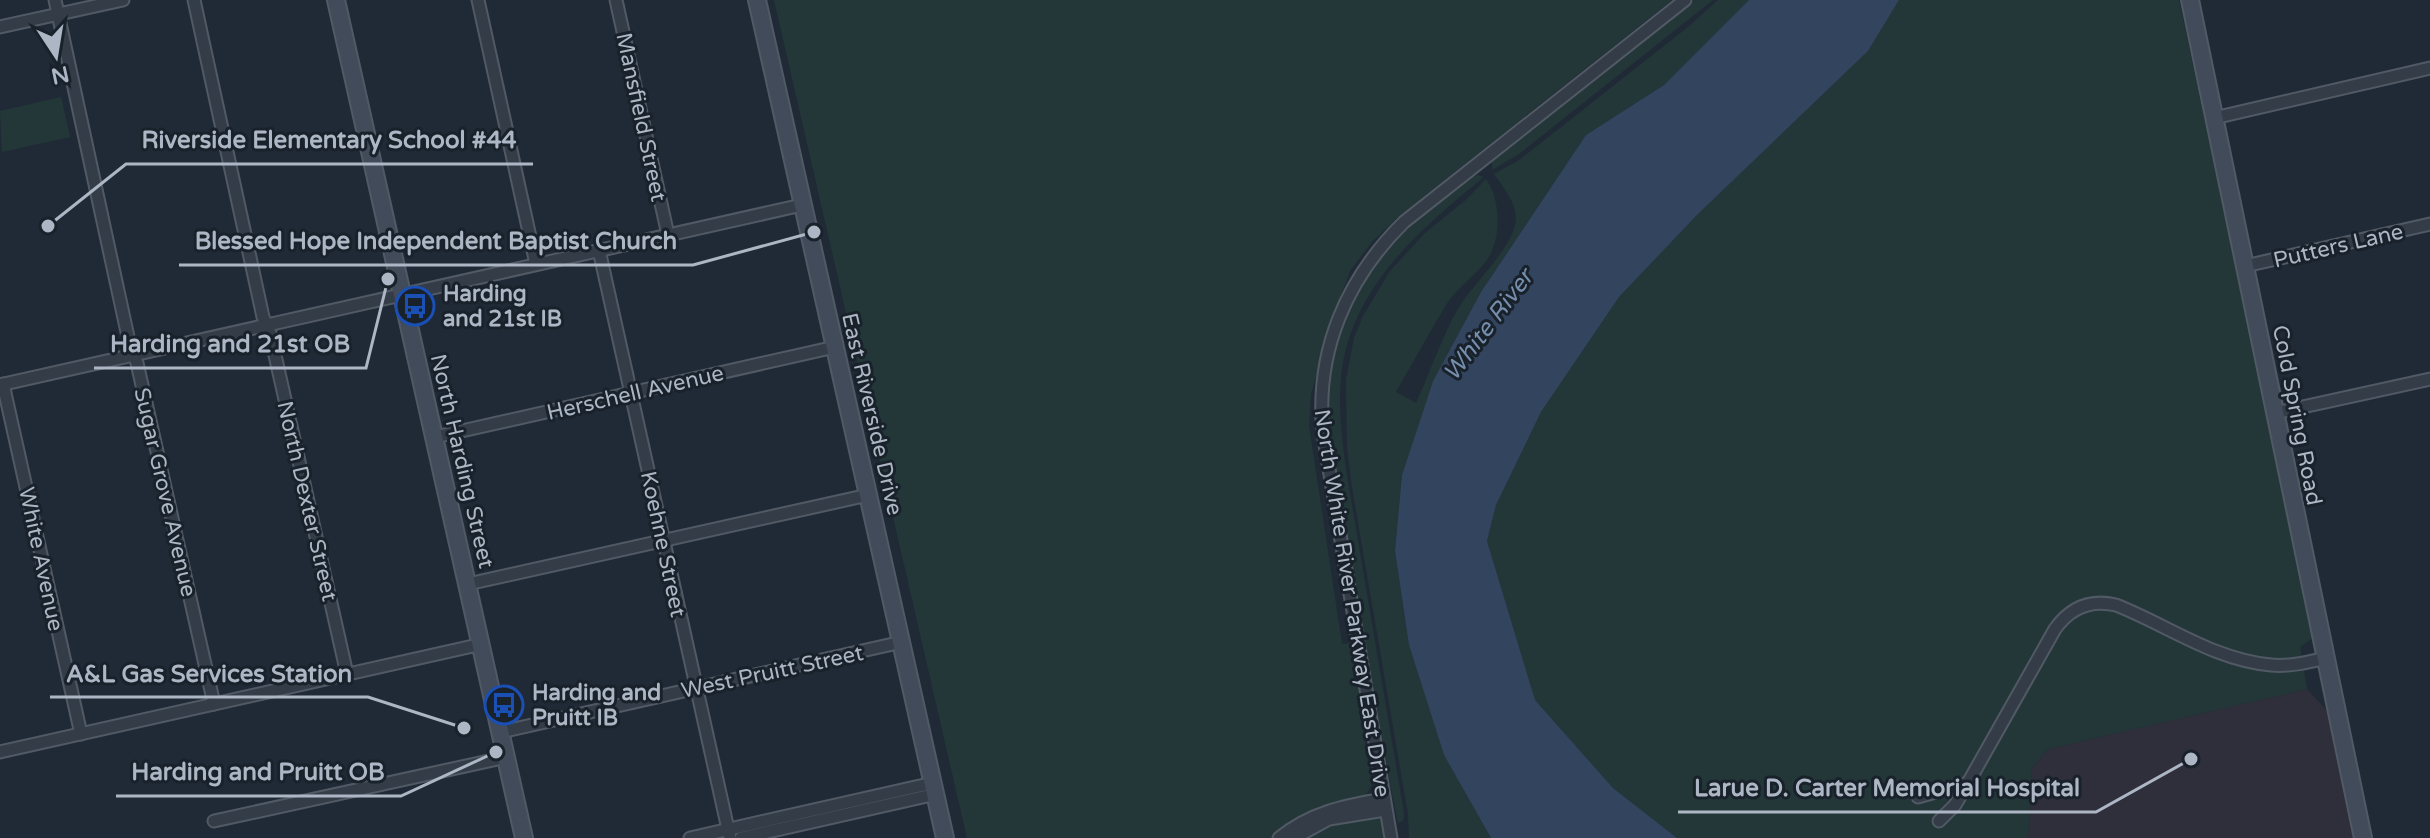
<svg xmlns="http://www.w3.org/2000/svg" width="2430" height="838" font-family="'Varela Round',sans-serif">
	<rect width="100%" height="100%" fill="#202a36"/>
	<!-- medical -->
	<path fill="#2f2e3b" d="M 2307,689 L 2334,718 L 2358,838 L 2028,838 L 2032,768 L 2048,749 Z"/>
	<!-- green -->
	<g fill="#233738">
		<path d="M 774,0 L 1672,0 L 1399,216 L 1371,243 L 1350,271 L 1328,332 L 1311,394 L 1309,426 L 1342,644 L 1351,643 L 1362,699 L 1365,745 L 1372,784 L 1365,797 L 1274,838 L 967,838 Z"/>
		<path d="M 1694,0 L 1713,0 L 1519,154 L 1492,170 L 1492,160 Z"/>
		<path d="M 1718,0 L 1749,0 L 1664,85 L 1586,135 L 1481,292 L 1433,381 L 1402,475 L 1395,551 L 1409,645 L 1444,755 L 1491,838 L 1409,838 L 1408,814 L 1352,487 L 1347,447 L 1346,380 L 1354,338 L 1363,316 L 1390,271 L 1425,233 L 1467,199 L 1486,179 C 1501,200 1502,240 1486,261 C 1475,276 1458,287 1448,302 C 1430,331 1413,362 1396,392 L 1416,403 C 1430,373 1445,328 1463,301 C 1477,281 1516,243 1516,218 C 1516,202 1503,187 1494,174 L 1518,161 L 1688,27 Z"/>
		<path d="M 1899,0 L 2179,0 L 2315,636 L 2300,647 L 2307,689 L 2048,749 L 2032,768 L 2028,838 L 1677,838 L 1613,788 L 1535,700 L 1487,541 L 1496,505 L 1541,412 L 1619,297 L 1698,214 L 1868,51 Z"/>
		<path d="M 61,97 L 70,137 L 2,152 L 0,111 Z"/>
		<path d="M 1478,175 L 1484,177 C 1419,230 1350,288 1341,377 C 1338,408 1342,440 1346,470 L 1404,813 L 1403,821 L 1398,823 L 1374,702 L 1331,443 C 1319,344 1356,267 1433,206 C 1446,196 1462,178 1478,175 Z"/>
		<path d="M 1379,811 L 1388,838 L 1286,838 L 1309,824 Z"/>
	</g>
	<!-- water -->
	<path fill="#33455e" d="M 1749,0 L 1899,0 L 1868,51 L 1698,214 L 1619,297 L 1541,412 L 1496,505 L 1487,541 L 1535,700 L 1613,788 L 1677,838 L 1491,838 L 1444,755 L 1409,645 L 1395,551 L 1402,475 L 1433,381 L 1481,292 L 1586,135 L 1664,85 Z"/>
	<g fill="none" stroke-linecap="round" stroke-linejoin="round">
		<!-- street casing -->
		<g stroke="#515965" stroke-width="15">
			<g id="street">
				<path d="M 55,0 L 130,346 L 137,363 L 214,704"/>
				<path d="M 194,0 L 263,317 L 270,333 L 347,674"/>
				<path d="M 478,0 L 536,264"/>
				<path d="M 616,0 L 668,235"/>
				<path d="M 0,27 L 123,0"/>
				<path d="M 2214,118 L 2430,68"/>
				<path d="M 599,250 L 730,838"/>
				<path d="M 2245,266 L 2430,224"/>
				<path d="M 3,384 L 81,734"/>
				<path d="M 0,385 L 802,205"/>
				<path d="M 2275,413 L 2430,379"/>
				<path d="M 435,437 L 835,347"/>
				<path d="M 468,584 L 868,495"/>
				<path d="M 501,732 L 902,642"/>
				<path d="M 0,752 L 482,644"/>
				<path d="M 1918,797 L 1968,783 L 2055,629 C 2070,608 2090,599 2116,605 C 2167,625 2214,660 2271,665 C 2289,667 2309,662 2326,658"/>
				<path d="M 214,821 L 507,757"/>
				<path d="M 1939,821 L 1955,805 L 1968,783"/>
				<path d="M 690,838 L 933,783"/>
				<path d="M 741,838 L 936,794"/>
				<path d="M 1279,838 C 1311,812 1344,806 1383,799"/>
				<path d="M 1294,838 L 1329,819 L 1385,810"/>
				<path d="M 1391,838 L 1323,433 C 1315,352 1346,279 1404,222 L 1685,0"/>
			</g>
		</g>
		<!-- secondary casing -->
		<g stroke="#515965" stroke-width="20">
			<g id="secondary">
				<path d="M 336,0 L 524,838"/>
				<path d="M 757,0 L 945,838"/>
				<path d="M 2190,0 L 2363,838"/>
			</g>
		</g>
		<!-- street -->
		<use href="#street" stroke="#333c47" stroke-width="11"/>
		<!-- secondary -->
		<use href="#secondary" stroke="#414b5a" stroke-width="16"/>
	</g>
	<!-- icons -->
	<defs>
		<g id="bus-ring" transform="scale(2)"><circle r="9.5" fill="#19212b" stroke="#1a4fb4" stroke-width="1.5"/><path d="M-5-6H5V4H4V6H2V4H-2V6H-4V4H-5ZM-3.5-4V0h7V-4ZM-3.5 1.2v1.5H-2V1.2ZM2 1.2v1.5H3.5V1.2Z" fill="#1a4fb4"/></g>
	</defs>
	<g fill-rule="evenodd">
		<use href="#bus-ring" x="415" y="306"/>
		<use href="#bus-ring" x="504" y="705"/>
	</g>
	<g text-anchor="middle" stroke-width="6" stroke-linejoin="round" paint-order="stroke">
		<!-- street labels -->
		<g font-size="22" fill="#adb6c4" stroke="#19212b">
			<text transform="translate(642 117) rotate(78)" y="8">Mansfield Street</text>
			<text transform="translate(2338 245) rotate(-13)" y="8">Putters Lane</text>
			<text transform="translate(635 392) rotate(-13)" y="8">Herschell Avenue</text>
			<text transform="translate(873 414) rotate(77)" y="8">East Riverside Drive</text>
			<text transform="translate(2298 415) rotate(79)" y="8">Cold Spring Road</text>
			<text transform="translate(463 461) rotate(77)" y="8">North Harding Street</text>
			<text transform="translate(166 492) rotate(77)" y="8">Sugar Grove Avenue</text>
			<text transform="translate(308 501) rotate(77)" y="8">North Dexter Street</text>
			<text transform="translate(664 544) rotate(78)" y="8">Koehne Street</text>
			<text transform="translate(42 559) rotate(78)" y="8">White Avenue</text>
			<text transform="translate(1353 603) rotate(81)" y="8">North White River Parkway East Drive</text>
			<text transform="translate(772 671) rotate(-12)" y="8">West Pruitt Street</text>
		</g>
		<!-- poi labels -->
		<g font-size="22" font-weight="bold" fill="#adb6c4" stroke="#19212b" text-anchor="start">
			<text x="443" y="301">Harding<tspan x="443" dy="25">and 21st IB</tspan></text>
			<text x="532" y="700">Harding and<tspan x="532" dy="25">Pruitt IB</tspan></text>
		</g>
		<!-- water labels -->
		<g font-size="24" font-style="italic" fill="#758eac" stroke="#19212b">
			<text transform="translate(1488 325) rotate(-53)" y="8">White River</text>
		</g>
	</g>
	<!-- callouts -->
	<path fill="none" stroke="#adb6c4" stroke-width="3" d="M48 226L126 164H533M814 232L693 265H179M388 279L366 368H94M464 728L368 697H50M496 752L401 796H116M2191 759L2096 812H1678"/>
	<g fill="#adb6c4" stroke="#19212b" stroke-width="3">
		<circle cx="48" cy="226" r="8"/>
		<circle cx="814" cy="232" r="8"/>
		<circle cx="388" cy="279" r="8"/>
		<circle cx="464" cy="728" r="8"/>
		<circle cx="496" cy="752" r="8"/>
		<circle cx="2191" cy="759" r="8"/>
	</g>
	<g font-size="24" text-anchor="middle" font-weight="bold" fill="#adb6c4" stroke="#19212b" stroke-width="6" stroke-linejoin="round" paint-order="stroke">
		<text x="329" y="148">Riverside Elementary School #44</text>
		<text x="436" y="249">Blessed Hope Independent Baptist Church</text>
		<text x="230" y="352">Harding and 21st OB</text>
		<text x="209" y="682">A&amp;L Gas Services Station</text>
		<text x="258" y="780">Harding and Pruitt OB</text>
		<text x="1887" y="796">Larue D. Carter Memorial Hospital</text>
	</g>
	<!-- north arrow -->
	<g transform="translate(56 56) rotate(168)" stroke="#19212b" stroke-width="6" paint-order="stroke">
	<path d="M0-6L14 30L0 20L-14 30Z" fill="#adb6c4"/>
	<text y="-12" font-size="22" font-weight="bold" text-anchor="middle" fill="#adb6c4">N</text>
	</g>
</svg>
